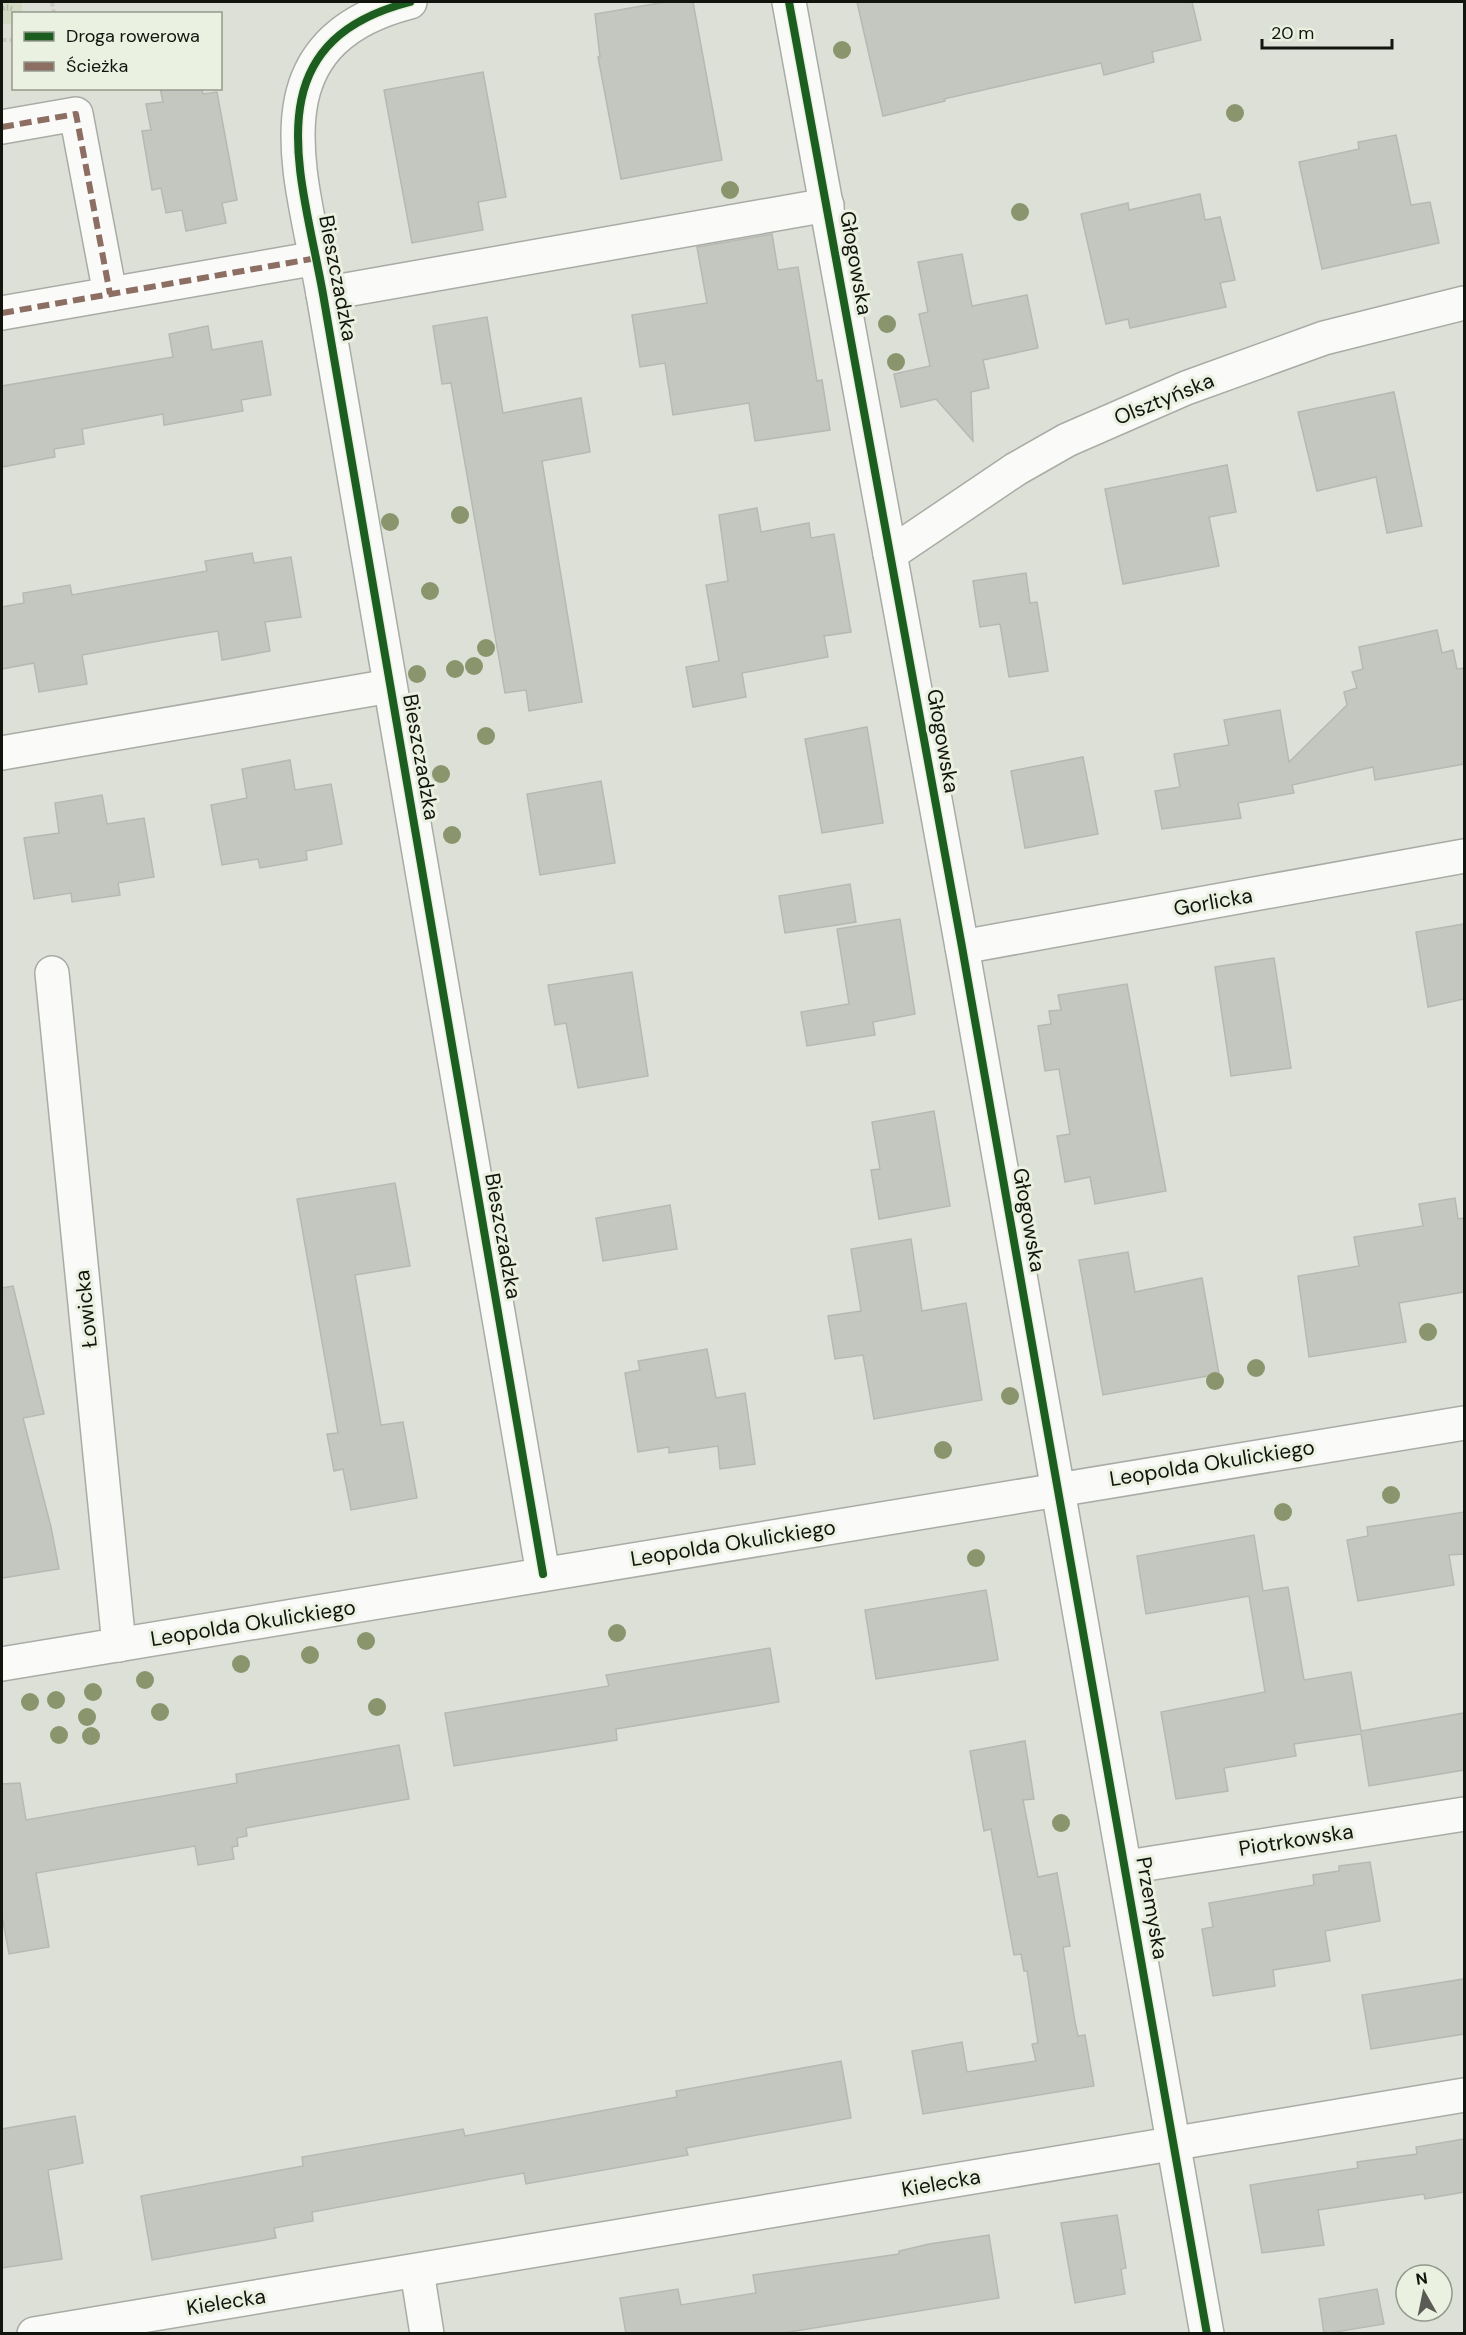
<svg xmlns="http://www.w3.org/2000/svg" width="1466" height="2335" font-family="'DM Sans',sans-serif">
	<defs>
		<pattern id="park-tufts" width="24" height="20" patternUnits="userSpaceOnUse" patternTransform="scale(1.5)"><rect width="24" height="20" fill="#d2dac4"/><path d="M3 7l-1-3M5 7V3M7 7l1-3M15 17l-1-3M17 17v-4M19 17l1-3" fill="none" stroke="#b3baa7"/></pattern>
	</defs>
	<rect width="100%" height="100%" fill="#dce0d6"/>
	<!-- park -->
	<path fill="url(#park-tufts)" d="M 2,2 L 22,2 L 22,13 L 14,14 L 13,24 L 2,24 Z"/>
	<!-- building -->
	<g fill="#c4c7bf" stroke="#b6b9b2" stroke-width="1.5">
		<path d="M 665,2 L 693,2 L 722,160 L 621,179 L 598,57 L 600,57 L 595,14 Z"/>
		<path d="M 857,2 L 1192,2 L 1201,40 L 1152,52 L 1154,62 L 1104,75 L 1101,63 L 944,99 L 945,101 L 883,116 Z"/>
		<path d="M 483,72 L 506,197 L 478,202 L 483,230 L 412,243 L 384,90 Z"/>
		<path d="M 160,88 L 202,88 L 203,94 L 217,92 L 237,200 L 222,203 L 226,223 L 186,231 L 182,210 L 166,213 L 161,188 L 152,190 L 142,131 L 151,130 L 146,104 L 163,102 Z"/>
		<path d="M 1396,135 L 1411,205 L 1430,202 L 1439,243 L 1322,269 L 1299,162 L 1359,149 L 1358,142 Z"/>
		<path d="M 1200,194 L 1205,220 L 1220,217 L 1235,280 L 1220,283 L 1226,307 L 1130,328 L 1128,319 L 1106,324 L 1081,214 L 1128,203 L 1129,210 Z"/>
		<path d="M 772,234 L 778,270 L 798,267 L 817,381 L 822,380 L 830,430 L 755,441 L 749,403 L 673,415 L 665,363 L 640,367 L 632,315 L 707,303 L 697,247 Z"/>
		<path d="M 962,254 L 972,306 L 1027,295 L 1038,348 L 983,360 L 989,388 L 971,392 L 973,441 L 936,399 L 901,407 L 894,374 L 930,366 L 919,314 L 928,312 L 918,262 Z"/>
		<path d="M 487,317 L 503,413 L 581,398 L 590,452 L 542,461 L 582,702 L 529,711 L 526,690 L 505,693 L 451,383 L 442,384 L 433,326 Z"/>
		<path d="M 208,326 L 212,350 L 262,341 L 271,395 L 241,400 L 243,411 L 164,425 L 163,414 L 82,429 L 84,444 L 54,449 L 55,457 L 2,467 L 2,386 L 173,357 L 169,334 Z"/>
		<path d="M 1394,392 L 1422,526 L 1387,533 L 1376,477 L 1317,491 L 1298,412 Z"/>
		<path d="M 1227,465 L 1236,512 L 1209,517 L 1219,566 L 1123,584 L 1105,489 Z"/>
		<path d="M 757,508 L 761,532 L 809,523 L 811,538 L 834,534 L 851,632 L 824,636 L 828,657 L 742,673 L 746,697 L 693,707 L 686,667 L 719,661 L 706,585 L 728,581 L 719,515 Z"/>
		<path d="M 252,553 L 254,563 L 291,557 L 301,617 L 265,622 L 270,651 L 222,660 L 218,631 L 181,637 L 82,655 L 87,684 L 39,692 L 34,663 L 2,669 L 2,607 L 24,603 L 23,593 L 70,585 L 72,595 L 207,571 L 205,561 Z"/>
		<path d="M 1026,573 L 1030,603 L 1037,602 L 1048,671 L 1009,677 L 1000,624 L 980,627 L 973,581 Z"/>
		<path d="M 1437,630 L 1442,653 L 1453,650 L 1457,669 L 1464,668 L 1464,764 L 1375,780 L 1373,767 L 1292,785 L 1294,793 L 1238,803 L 1241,818 L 1162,829 L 1155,791 L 1180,787 L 1174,754 L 1229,745 L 1224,720 L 1280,710 L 1289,762 L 1347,705 L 1344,692 L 1357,688 L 1352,672 L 1363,669 L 1359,647 Z"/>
		<path d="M 867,727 L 883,823 L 822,833 L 805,739 Z"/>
		<path d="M 1083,757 L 1098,834 L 1025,848 L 1011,771 Z"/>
		<path d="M 290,760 L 295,790 L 331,784 L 342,844 L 306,851 L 307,860 L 283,864 L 260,868 L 258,859 L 222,865 L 211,805 L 247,798 L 242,769 Z"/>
		<path d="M 601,781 L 615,863 L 540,875 L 527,794 Z"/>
		<path d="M 102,795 L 107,824 L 144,818 L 154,877 L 118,883 L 120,895 L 72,902 L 71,893 L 34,899 L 24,838 L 59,833 L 55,803 Z"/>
		<path d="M 850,884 L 856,922 L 785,933 L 779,896 Z"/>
		<path d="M 900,919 L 915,1014 L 873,1022 L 875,1035 L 807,1046 L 801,1012 L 849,1004 L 837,929 Z"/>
		<path d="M 1464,924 L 1464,999 L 1428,1007 L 1416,932 Z"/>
		<path d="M 1274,958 L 1291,1068 L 1231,1076 L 1215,967 Z"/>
		<path d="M 632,972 L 648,1076 L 578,1088 L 566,1023 L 555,1025 L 548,985 Z"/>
		<path d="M 1127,984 L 1166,1191 L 1095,1204 L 1090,1177 L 1065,1182 L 1057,1136 L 1070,1134 L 1059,1069 L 1045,1071 L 1038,1026 L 1051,1024 L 1049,1011 L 1061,1010 L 1058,995 Z"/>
		<path d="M 934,1111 L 950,1206 L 879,1219 L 871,1170 L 880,1169 L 872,1122 Z"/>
		<path d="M 395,1183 L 410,1266 L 355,1275 L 381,1425 L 403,1422 L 417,1498 L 351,1510 L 343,1469 L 334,1471 L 327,1434 L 338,1433 L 297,1199 Z"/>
		<path d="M 1455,1198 L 1458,1219 L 1464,1218 L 1464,1292 L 1399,1303 L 1406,1342 L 1309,1357 L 1298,1276 L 1359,1266 L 1354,1237 L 1423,1226 L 1419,1204 Z"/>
		<path d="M 670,1205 L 677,1249 L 603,1261 L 596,1218 Z"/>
		<path d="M 911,1239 L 922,1311 L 966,1303 L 982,1400 L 874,1419 L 863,1355 L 835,1359 L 828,1316 L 861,1311 L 851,1249 Z"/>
		<path d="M 1128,1252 L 1135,1292 L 1202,1278 L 1219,1374 L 1103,1395 L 1079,1260 Z"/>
		<path d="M 13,1286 L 44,1414 L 23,1418 L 51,1527 L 59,1569 L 2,1578 L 2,1288 Z"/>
		<path d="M 707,1349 L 716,1398 L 745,1393 L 755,1464 L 720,1469 L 718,1446 L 669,1453 L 669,1447 L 638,1452 L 625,1373 L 640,1370 L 638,1361 Z"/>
		<path d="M 1464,1512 L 1464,1554 L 1449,1555 L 1454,1585 L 1358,1601 L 1347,1540 L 1368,1536 L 1367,1527 Z"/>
		<path d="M 1254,1535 L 1263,1591 L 1288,1587 L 1304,1680 L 1351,1672 L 1361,1731 L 1464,1713 L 1464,1770 L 1369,1786 L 1361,1734 L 1294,1744 L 1296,1756 L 1224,1768 L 1228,1791 L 1176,1799 L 1161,1712 L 1265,1692 L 1249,1596 L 1146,1614 L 1137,1556 Z"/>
		<path d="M 986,1590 L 998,1660 L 876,1679 L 865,1610 Z"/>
		<path d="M 770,1648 L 779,1702 L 616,1729 L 617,1740 L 454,1766 L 445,1713 L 609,1686 L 606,1675 Z"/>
		<path d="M 1025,1741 L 1034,1799 L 1023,1800 L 1038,1877 L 1057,1873 L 1070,1946 L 1063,1947 L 1075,2022 L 1078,2036 L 1085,2035 L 1094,2086 L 923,2114 L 912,2051 L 962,2042 L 967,2072 L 1036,2061 L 1032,2044 L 1038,2043 L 1027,1971 L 1024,1971 L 1021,1954 L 1014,1955 L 991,1829 L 984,1831 L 970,1751 Z"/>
		<path d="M 399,1745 L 409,1799 L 246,1828 L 247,1836 L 237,1838 L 238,1846 L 232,1847 L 234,1859 L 198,1865 L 195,1846 L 36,1873 L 49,1947 L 9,1954 L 2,1916 L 2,1784 L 20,1783 L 26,1820 L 237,1783 L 236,1774 Z"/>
		<path d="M 1370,1862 L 1380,1921 L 1325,1931 L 1330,1961 L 1273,1970 L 1275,1986 L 1213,1996 L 1202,1929 L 1213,1927 L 1209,1903 L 1314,1885 L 1313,1875 L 1339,1871 L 1339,1866 Z"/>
		<path d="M 1464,1979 L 1464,2034 L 1371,2049 L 1362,1995 Z"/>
		<path d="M 841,2061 L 851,2118 L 686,2148 L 688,2155 L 526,2184 L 524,2173 L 312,2212 L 313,2221 L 274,2228 L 276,2238 L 152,2260 L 141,2196 L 303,2166 L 302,2157 L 463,2129 L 465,2136 L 677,2097 L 676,2091 Z"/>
		<path d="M 75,2116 L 83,2163 L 48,2170 L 62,2259 L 2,2268 L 2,2129 Z"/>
		<path d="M 1464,2139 L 1464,2192 L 1425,2199 L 1424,2194 L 1318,2210 L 1324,2245 L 1262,2253 L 1250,2185 L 1358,2168 L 1357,2162 L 1417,2154 L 1416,2147 Z"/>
		<path d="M 1117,2215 L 1126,2268 L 1121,2269 L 1125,2294 L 1075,2303 L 1061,2223 Z"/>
		<path d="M 989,2235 L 999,2298 L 777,2334 L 626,2334 L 620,2298 L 678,2289 L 681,2305 L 756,2293 L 753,2275 L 899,2254 L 899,2251 L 929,2244 Z"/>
		<path d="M 1377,2289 L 1384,2324 L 1324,2334 L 1319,2299 Z"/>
	</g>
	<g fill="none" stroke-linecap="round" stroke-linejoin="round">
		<!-- minor casing -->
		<g stroke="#a9aca5" stroke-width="36">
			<g id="minor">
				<path d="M 410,2 C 250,43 302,176 323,294 L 543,1574"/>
				<path d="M 789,2 L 962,947 L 1207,2334"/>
				<path d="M 2,127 L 76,114 L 110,294"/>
				<path d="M 323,294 L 827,205"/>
				<path d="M 2,313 L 317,258"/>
				<path d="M 890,554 L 1016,469 L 1067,440 L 1186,388 L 1324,338 L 1464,303"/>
				<path d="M 2,753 L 390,686"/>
				<path d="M 962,947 L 1464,856"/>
				<path d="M 52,973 L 119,1645"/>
				<path d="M 2,1664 L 1464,1423"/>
				<path d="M 1127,1867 L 1464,1814"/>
				<path d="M 417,2271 L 427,2334"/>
				<path d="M 34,2334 L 1464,2095"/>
			</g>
		</g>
		<!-- path -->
		<g stroke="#cacbc8" stroke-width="4" stroke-dasharray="4.5 3" stroke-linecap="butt">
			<path d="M 52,2 L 54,14"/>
			<path d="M 2,40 L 14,40"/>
		</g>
		<!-- minor -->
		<use href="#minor" stroke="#fafaf9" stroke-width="33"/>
		<!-- quiet -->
		<g stroke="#8d6e63" stroke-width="6" stroke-dasharray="12 6" stroke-linecap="butt">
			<path d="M 2,127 L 76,114 L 110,294"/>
			<path d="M 2,313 L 317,258"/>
		</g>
		<!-- cycleway casing -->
		<g stroke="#ebf1e0" stroke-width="11">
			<g id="cycleway">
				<path d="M 410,2 C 250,43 302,176 323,294 L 543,1574"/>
				<path d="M 789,2 L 962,947 L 1207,2334"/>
			</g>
		</g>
		<!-- cycleway -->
		<use href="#cycleway" stroke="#1b5e20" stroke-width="8"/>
	</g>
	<!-- trees -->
	<g fill="#8a956e">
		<circle cx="842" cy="50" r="9"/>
		<circle cx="1235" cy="113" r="9"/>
		<circle cx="730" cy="190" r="9"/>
		<circle cx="1020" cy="212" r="9"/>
		<circle cx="887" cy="324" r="9"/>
		<circle cx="896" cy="362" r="9"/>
		<circle cx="460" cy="515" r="9"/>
		<circle cx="390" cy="522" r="9"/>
		<circle cx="430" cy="591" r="9"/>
		<circle cx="486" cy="648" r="9"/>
		<circle cx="474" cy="666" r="9"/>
		<circle cx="455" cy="669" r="9"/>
		<circle cx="417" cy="674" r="9"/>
		<circle cx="486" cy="736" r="9"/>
		<circle cx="441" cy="774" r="9"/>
		<circle cx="452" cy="835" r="9"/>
		<circle cx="1428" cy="1332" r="9"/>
		<circle cx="1256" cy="1368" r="9"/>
		<circle cx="1215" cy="1381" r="9"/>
		<circle cx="1010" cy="1396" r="9"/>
		<circle cx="943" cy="1450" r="9"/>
		<circle cx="1391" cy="1495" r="9"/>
		<circle cx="1283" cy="1512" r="9"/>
		<circle cx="976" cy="1558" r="9"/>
		<circle cx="617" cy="1633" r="9"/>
		<circle cx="366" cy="1641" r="9"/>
		<circle cx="310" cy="1655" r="9"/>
		<circle cx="241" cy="1664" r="9"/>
		<circle cx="145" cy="1680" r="9"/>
		<circle cx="93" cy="1692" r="9"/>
		<circle cx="56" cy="1700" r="9"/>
		<circle cx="30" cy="1702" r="9"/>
		<circle cx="377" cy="1707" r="9"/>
		<circle cx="160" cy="1712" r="9"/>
		<circle cx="87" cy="1717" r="9"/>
		<circle cx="59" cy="1735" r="9"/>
		<circle cx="91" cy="1736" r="9"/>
		<circle cx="1061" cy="1823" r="9"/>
	</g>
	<g text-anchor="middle" stroke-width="6" stroke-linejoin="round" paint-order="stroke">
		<!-- street labels -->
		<g font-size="21" fill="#12140e" stroke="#ebf1e0">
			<text transform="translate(856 263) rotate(80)" y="7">Głogowska</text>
			<text transform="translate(338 278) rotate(79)" y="7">Bieszczadzka</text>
			<text transform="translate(1164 399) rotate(-22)" y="7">Olsztyńska</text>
			<text transform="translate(943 741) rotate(80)" y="7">Głogowska</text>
			<text transform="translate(421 757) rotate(80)" y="7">Bieszczadzka</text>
			<text transform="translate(1213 902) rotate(-10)" y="7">Gorlicka</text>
			<text transform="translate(1029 1220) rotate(80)" y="7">Głogowska</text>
			<text transform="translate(503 1236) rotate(80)" y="7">Bieszczadzka</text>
			<text transform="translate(86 1309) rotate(-96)" y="7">Łowicka</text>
			<text transform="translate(1212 1463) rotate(-9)" y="7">Leopolda Okulickiego</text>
			<text transform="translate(733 1543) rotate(-9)" y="7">Leopolda Okulickiego</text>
			<text transform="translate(253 1623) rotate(-9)" y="7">Leopolda Okulickiego</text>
			<text transform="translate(1296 1840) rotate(-9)" y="7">Piotrkowska</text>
			<text transform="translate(1152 1908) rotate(80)" y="7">Przemyska</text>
			<text transform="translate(941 2183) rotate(-10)" y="7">Kielecka</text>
			<text transform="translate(226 2302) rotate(-9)" y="7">Kielecka</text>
		</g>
	</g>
	<!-- border -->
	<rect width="1466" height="2335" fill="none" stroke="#12140e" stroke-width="6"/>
	<!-- legend -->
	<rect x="12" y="12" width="210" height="78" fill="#ebf1e0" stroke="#94998c" stroke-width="1.5"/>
	<rect x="24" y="32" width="30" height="9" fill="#1b5e20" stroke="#94998c" stroke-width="1.5"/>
	<text x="66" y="42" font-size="18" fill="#12140e">Droga rowerowa</text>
	<rect x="24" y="62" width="30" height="9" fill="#8d6e63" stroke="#94998c" stroke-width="1.5"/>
	<text x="66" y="72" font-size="18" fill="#12140e">Ścieżka</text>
	<!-- north arrow -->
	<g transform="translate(1424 2293) rotate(351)"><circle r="28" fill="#ebf1e0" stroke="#94998c" stroke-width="1.5"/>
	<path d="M0-4.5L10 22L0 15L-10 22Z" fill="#595b54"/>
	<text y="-9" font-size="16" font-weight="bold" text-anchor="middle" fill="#12140e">N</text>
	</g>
	<!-- scale -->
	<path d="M1262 39v9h130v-9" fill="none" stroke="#12140e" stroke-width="3"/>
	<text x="1271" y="39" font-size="18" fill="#12140e" stroke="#ebf1e0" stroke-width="4.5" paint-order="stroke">20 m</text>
</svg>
